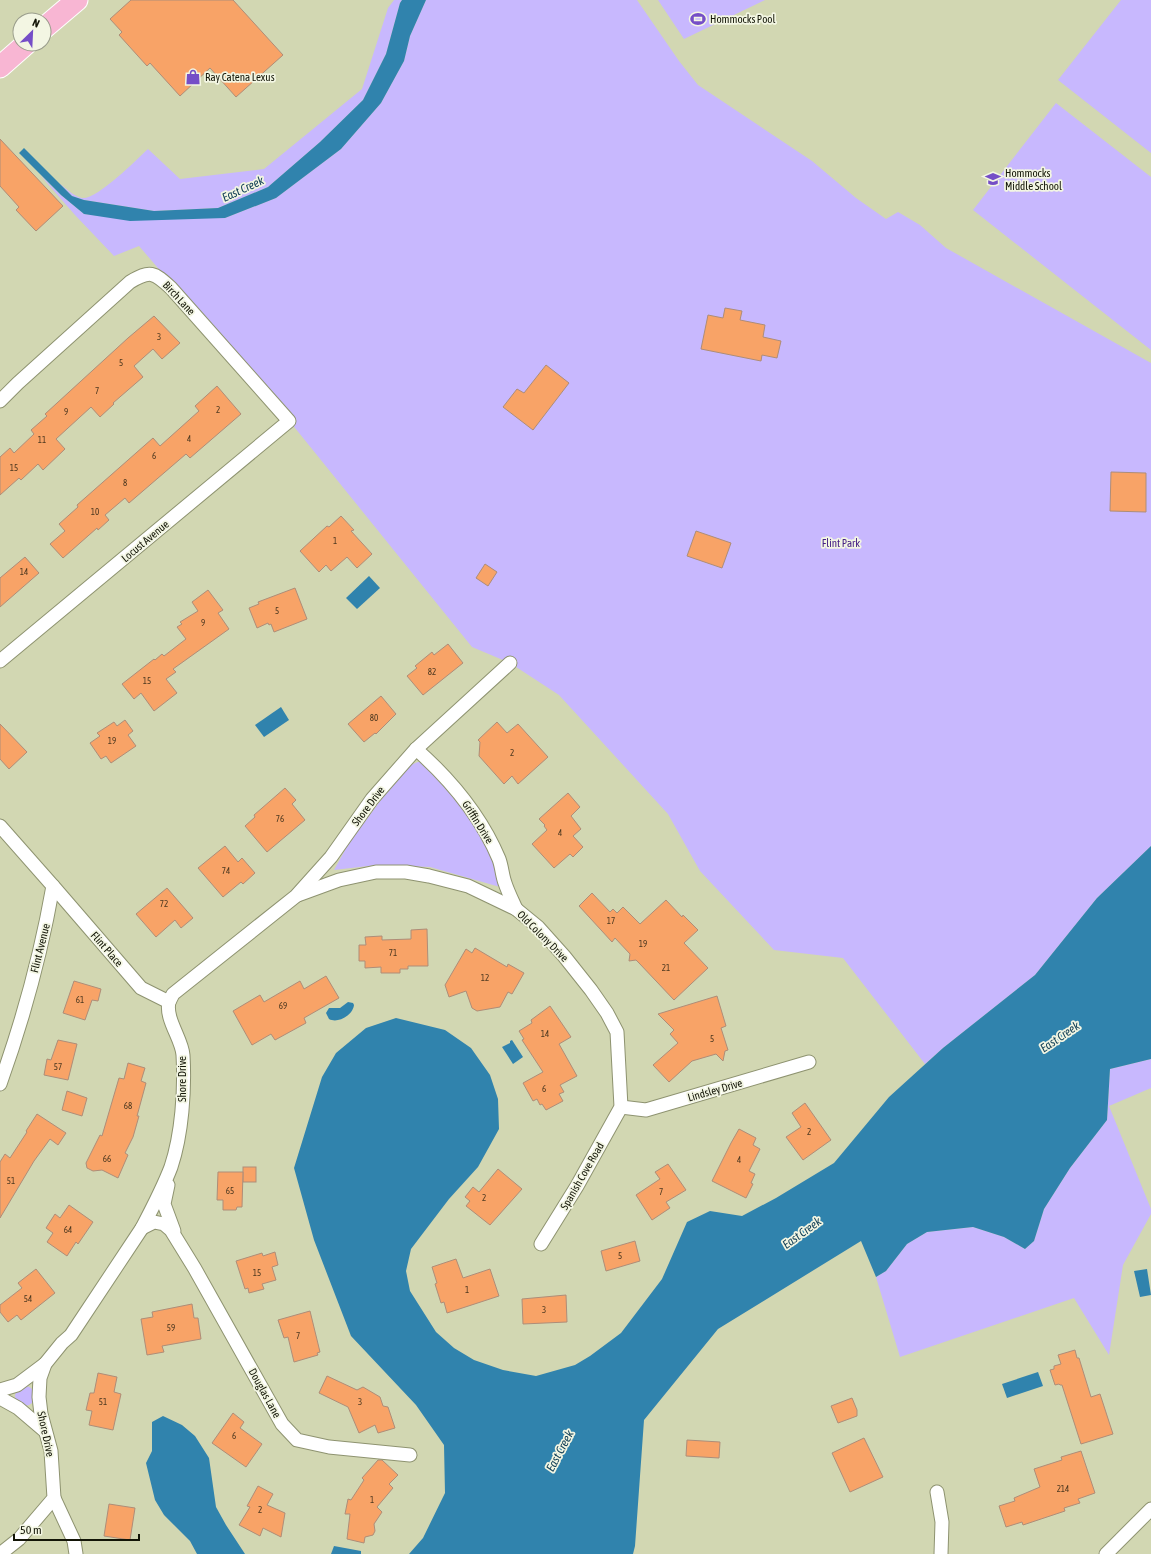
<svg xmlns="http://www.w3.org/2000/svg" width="1151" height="1554" font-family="'Asap Condensed',sans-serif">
	<rect width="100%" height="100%" fill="#d2d7b2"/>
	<!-- green -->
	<g fill="#c8b8fe">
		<path d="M 394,0 L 402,0 L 400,3 L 386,54 L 363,100 L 320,142 L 268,187 L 218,208 L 154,211 L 84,200 L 72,196 L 59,183 C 66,188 73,196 82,198 C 97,200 136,160 148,149 L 180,179 L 264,169 L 362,89 L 388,8 Z"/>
		<path d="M 426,0 L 637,0 L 679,61 L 698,85 L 812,161 L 856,198 L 886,219 L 898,212 L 920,225 L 946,248 L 1151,363 L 1151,846 L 1097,898 L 1035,975 L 943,1048 L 925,1064 L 843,958 L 774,950 L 700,871 L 668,814 L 559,695 L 510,663 L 472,647 L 291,423 L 139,246 L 114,256 L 75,215 L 40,175 L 61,195 L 84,214 L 101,216 L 225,218 L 276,198 L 341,149 L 381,103 L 404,61 L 410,36 Z"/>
		<path d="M 658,0 L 765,0 L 684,39 Z"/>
		<path d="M 1121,0 L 1151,0 L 1151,153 L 1058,80 Z"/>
		<path d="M 1056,103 L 1151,177 L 1151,350 L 973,210 Z"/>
		<path d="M 418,762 L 424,762 L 452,790 L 497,862 L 500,887 L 430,867 L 377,865 L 334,870 L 349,843 L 389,789 L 411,765 Z"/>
		<path d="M 1151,1059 L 1151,1088 L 1109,1106 L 1151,1209 L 1151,1214 L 1123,1265 L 1109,1355 L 1074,1298 L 900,1357 L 876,1277 L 886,1271 L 907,1244 L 927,1232 L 973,1227 L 1004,1237 L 1025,1249 L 1034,1241 L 1044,1209 L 1070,1168 L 1107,1120 L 1110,1069 Z"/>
		<circle cx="25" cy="1396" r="10"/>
	</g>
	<!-- water -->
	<g fill="#3083ad">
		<path d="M 402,0 L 426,0 L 410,36 L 404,61 L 381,103 L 341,149 L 276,198 L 225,218 L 130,221 L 84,214 L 61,195 L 19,153 L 24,148 L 72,196 L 84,200 L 154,211 L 218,208 L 268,187 L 320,142 L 363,100 L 386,54 L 400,3 Z"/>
		<path d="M 369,576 L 380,588 L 357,609 L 346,598 Z"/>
		<path d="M 281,707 L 289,720 L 264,737 L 255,725 Z"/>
		<path d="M 1151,846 L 1151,1059 L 1110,1069 L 1107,1120 L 1070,1168 L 1044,1209 L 1034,1241 L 1025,1249 L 1004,1237 L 973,1227 L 927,1232 L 907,1244 L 886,1271 L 876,1277 L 861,1241 L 718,1329 L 644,1420 L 635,1546 L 633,1554 L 409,1554 L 423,1538 L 445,1493 L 444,1445 L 416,1405 L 351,1336 L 314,1240 L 294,1168 L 322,1077 L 336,1053 L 366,1028 L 396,1018 L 445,1030 L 471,1048 L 490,1075 L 498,1099 L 499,1129 L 478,1167 L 449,1199 L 411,1249 L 406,1271 L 410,1291 L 436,1332 L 454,1348 L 474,1360 L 503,1370 L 536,1376 L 575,1365 L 590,1356 L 621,1333 L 662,1279 L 687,1222 L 710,1211 L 742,1216 L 776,1198 L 834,1163 L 889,1097 L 943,1048 L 1035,975 L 1097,898 Z"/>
		<path d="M 348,1002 L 353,1003 L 354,1005 C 353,1015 338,1024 329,1019 L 326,1013 L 329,1008 L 340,1008 Z"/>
		<path d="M 512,1040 L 523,1057 L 513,1064 L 502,1047 L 510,1043 L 510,1041 Z"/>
		<path d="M 1147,1269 L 1151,1295 L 1140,1297 L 1134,1271 Z"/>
		<path d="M 1038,1372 L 1043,1386 L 1007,1398 L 1002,1384 Z"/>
		<path d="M 163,1416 L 182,1425 L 195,1436 L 209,1458 L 216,1507 L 226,1525 L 245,1554 L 197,1554 L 190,1541 L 164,1515 L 155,1500 L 146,1463 L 152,1451 L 152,1422 Z"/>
		<path d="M 334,1546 L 361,1551 L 361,1554 L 331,1554 Z"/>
	</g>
	<!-- building -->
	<g fill="#f8a367" stroke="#ae8d78">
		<path d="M 131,0 L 233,0 L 283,55 L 236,97 L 210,68 L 180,96 L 150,63 L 147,66 L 119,35 L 122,32 L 110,19 Z"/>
		<path d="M 0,139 L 63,206 L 36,231 L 16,210 L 19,207 L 0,186 Z"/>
		<path d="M 725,308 L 742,311 L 740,320 L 765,325 L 763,337 L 781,341 L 777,358 L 762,355 L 761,361 L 701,349 L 708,315 L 723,318 Z"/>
		<path d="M 154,316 L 180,343 L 162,359 L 153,349 L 134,366 L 143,377 L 113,403 L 114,404 L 100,417 L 91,407 L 56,439 L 65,449 L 43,470 L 38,464 L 21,480 L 19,478 L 0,495 L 0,457 L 10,448 L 14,453 L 34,434 L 31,430 L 47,416 L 45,414 L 128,338 Z"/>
		<path d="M 546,365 L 569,383 L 533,430 L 503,407 L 517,389 L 524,393 Z"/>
		<path d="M 217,386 L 241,414 L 190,458 L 186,454 L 129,503 L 125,498 L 105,515 L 109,520 L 98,530 L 97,528 L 63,558 L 50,544 L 65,531 L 59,524 L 78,507 L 77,505 L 153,438 L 160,446 L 199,411 L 195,406 Z"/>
		<path d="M 1111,472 L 1146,473 L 1146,512 L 1110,511 Z"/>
		<path d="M 341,516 L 354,530 L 351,531 L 372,554 L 357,568 L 347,557 L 331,571 L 326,565 L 319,572 L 300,551 L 327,526 L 329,527 Z"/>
		<path d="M 696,531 L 731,543 L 722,568 L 687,556 Z"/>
		<path d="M 25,557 L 39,573 L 0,607 L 0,578 Z"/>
		<path d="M 485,564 L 497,572 L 488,586 L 476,578 Z"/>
		<path d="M 295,588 L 307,619 L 274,632 L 271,624 L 269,625 L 268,623 L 257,628 L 249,608 L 259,604 L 258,602 Z"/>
		<path d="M 208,590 L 223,610 L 218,613 L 229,629 L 173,669 L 176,672 L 166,679 L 177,693 L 154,711 L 141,693 L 134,699 L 122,684 L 154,659 L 155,660 L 162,654 L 164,656 L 186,639 L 177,627 L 182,624 L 180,622 L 198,611 L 192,602 Z"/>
		<path d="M 448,644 L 463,663 L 423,695 L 407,676 L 417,668 L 415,666 L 432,652 L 434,655 Z"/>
		<path d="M 381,696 L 396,714 L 376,734 L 375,733 L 364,742 L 348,724 Z"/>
		<path d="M 125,720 L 133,731 L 128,735 L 136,746 L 111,763 L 106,756 L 101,759 L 90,743 L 100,736 L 97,733 L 114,722 L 117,726 Z"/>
		<path d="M 497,722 L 507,733 L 518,724 L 548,757 L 518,784 L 512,776 L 504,784 L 479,756 L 480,742 L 478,740 Z"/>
		<path d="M 0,724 L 27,752 L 9,769 L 0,759 Z"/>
		<path d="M 285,788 L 296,800 L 292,804 L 305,820 L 267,852 L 245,826 L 255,817 L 254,815 Z"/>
		<path d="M 568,793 L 580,807 L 571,816 L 581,829 L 573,836 L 583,847 L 573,857 L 570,854 L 554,868 L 532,844 L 547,830 L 544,826 L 545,825 L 539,819 Z"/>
		<path d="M 225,846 L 238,862 L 242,858 L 255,873 L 243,884 L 241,882 L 223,897 L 198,868 Z"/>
		<path d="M 167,888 L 193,918 L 181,928 L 175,920 L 156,937 L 136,914 Z"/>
		<path d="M 592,893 L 610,912 L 613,909 L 617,913 L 623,907 L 640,924 L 666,900 L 682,917 L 683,915 L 698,930 L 684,943 L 708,968 L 674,1000 L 639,963 L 636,960 L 629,961 L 630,954 L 615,938 L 612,942 L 579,906 Z"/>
		<path d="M 427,929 L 428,966 L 408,966 L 408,969 L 400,969 L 400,973 L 381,973 L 381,967 L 365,968 L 365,961 L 359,961 L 359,945 L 366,945 L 365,937 L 382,936 L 382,940 L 411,939 L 411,930 Z"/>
		<path d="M 475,948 L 507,967 L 508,964 L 524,973 L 512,994 L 508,992 L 500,1007 L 477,1011 L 472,1008 L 466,991 L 449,997 L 445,985 L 466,949 L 472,953 Z"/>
		<path d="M 326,976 L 339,998 L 304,1018 L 306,1023 L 275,1040 L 271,1034 L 252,1045 L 233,1011 L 260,995 L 264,1002 L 300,981 L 304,989 Z"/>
		<path d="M 74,981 L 101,989 L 98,1001 L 92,1000 L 85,1020 L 63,1013 Z"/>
		<path d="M 717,996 L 726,1026 L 721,1028 L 728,1050 L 725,1051 L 723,1061 L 716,1054 L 692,1061 L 669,1082 L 653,1065 L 678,1043 L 670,1034 L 674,1030 L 658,1014 Z"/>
		<path d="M 550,1006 L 571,1037 L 559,1044 L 577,1076 L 560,1085 L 564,1092 L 559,1094 L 563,1101 L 546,1110 L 542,1104 L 540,1105 L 537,1099 L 533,1101 L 523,1083 L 543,1072 L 522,1040 L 524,1039 L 519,1031 L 532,1023 L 531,1020 Z"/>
		<path d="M 58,1040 L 77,1044 L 68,1080 L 44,1075 L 47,1059 L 51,1060 Z"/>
		<path d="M 128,1063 L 145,1068 L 141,1081 L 146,1083 L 137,1116 L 139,1116 L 133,1137 L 125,1153 L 128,1155 L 118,1178 L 102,1170 L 93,1171 L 87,1168 L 86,1163 L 100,1135 L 102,1136 L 119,1078 L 124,1079 Z"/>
		<path d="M 67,1091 L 87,1098 L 82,1116 L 62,1110 Z"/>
		<path d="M 805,1103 L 831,1140 L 803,1160 L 786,1137 L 801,1127 L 792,1113 Z"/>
		<path d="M 37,1114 L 66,1133 L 58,1145 L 50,1139 L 34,1161 L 0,1218 L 0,1162 L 5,1154 L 10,1158 L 27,1132 L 26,1131 Z"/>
		<path d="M 739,1129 L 756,1138 L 753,1145 L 760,1149 L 749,1171 L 755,1174 L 751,1183 L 753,1184 L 746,1198 L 712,1181 L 731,1143 Z"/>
		<path d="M 668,1164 L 686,1190 L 666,1202 L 670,1208 L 652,1220 L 636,1195 L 660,1179 L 655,1172 Z"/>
		<rect x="243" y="1167" width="13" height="15"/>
		<path d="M 498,1169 L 522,1189 L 490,1225 L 466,1206 L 470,1201 L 465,1197 L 473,1187 L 479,1192 Z"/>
		<path d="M 218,1172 L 243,1172 L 242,1207 L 237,1207 L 236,1210 L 223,1210 L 223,1200 L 217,1200 Z"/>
		<path d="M 69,1205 L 93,1222 L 78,1244 L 76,1242 L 67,1256 L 47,1242 L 53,1233 L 46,1228 L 55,1214 L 60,1218 Z"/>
		<path d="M 635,1241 L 640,1261 L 606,1271 L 601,1251 Z"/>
		<path d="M 275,1252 L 278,1265 L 272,1267 L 276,1280 L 262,1284 L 264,1289 L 249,1293 L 248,1288 L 245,1289 L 236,1261 L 262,1253 L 263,1256 Z"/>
		<path d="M 456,1259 L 463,1278 L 490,1269 L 499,1296 L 447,1313 L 444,1302 L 441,1303 L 435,1284 L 437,1283 L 432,1267 Z"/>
		<path d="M 36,1269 L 55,1293 L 21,1320 L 17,1315 L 8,1322 L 0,1312 L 0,1305 L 22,1288 L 18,1283 Z"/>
		<path d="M 566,1295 L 567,1322 L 523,1324 L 522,1299 Z"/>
		<path d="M 192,1304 L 194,1318 L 198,1318 L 201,1339 L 162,1346 L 164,1352 L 147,1355 L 141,1319 L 153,1317 L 152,1312 Z"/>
		<path d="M 310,1311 L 320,1352 L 317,1353 L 318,1355 L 294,1362 L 288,1337 L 284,1338 L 278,1320 Z"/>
		<path d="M 1075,1350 L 1077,1358 L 1079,1358 L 1091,1397 L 1100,1394 L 1113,1434 L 1081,1444 L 1062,1385 L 1060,1385 L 1059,1384 L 1055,1385 L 1050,1370 L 1054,1369 L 1054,1366 L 1061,1364 L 1058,1355 Z"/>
		<path d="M 98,1373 L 117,1377 L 114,1392 L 121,1394 L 113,1430 L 89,1425 L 92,1411 L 86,1410 L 90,1393 L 94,1393 Z"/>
		<path d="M 327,1376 L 357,1390 L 363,1387 L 380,1397 L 383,1406 L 388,1407 L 395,1428 L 378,1433 L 375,1425 L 359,1433 L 348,1407 L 319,1393 Z"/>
		<path d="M 852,1398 L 857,1410 L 857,1416 L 838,1423 L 831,1406 Z"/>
		<path d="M 233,1413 L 244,1422 L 240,1428 L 262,1444 L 246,1467 L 212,1443 Z"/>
		<path d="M 864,1438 L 883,1477 L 850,1492 L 832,1453 Z"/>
		<path d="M 687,1440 L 720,1442 L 719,1458 L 686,1456 Z"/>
		<path d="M 1081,1451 L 1095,1493 L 1078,1499 L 1080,1503 L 1064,1508 L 1065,1511 L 1023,1525 L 1022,1522 L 1006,1527 L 999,1506 L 1015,1501 L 1014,1498 L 1040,1487 L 1034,1469 L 1062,1460 L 1061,1457 Z"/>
		<path d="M 378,1460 L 382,1460 L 398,1475 L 389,1484 L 393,1488 L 377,1507 L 382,1512 L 374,1524 L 375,1531 L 373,1535 L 365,1537 L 364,1543 L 347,1539 L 350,1514 L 345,1514 L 348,1499 L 351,1500 L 364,1480 L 362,1478 Z"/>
		<path d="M 258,1486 L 273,1494 L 267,1505 L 285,1513 L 281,1537 L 263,1528 L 260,1536 L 239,1525 L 250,1507 L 247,1506 Z"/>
		<path d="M 109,1504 L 135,1508 L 130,1540 L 104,1536 Z"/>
	</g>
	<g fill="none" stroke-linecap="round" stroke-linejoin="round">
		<!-- street casing -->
		<g stroke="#8e9370" stroke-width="15">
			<g id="street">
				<path d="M 0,401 L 18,383 L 130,282 C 150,270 154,272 171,288 L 289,421 L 0,661"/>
				<path d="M 416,749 C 451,780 481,816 499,859 C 502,867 502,875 505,883 C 508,892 512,900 516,909"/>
				<path d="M 0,826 L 53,886 C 41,954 23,1020 0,1084"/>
				<path d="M 53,886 L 141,988 L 169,1002"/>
				<path d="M 298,895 L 339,880 L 376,872 L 406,872 L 429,876 L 468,886 L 516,909 L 538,927 L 564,956 L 591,990 L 607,1013 L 617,1032 L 621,1107 L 577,1186 L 541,1244"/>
				<path d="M 621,1107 L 646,1110 L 809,1062"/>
				<path d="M 168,1185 L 164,1204 L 174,1231"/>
				<path d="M 142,1228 L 154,1222 L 164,1224 L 171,1230 L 195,1269 L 282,1424 L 297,1440 L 329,1447 L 410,1455"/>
				<path d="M 0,1390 L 17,1385 L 45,1364"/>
				<path d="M 0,1398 L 18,1408 L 45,1431"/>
				<path d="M 937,1492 L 942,1522 L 941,1554"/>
				<path d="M 54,1498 L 74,1541 L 76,1554"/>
				<path d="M 0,1554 L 19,1539 L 54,1498 L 51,1451 L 41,1414 L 39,1397 L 40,1378 L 45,1364 L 62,1343 L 71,1335 L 142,1228 C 152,1209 163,1188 171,1167 C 182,1134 185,1090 183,1055 C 182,1039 165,1019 169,1002 C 170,1000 172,996 173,994 L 296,896 L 331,857 L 372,799 L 416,749 L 510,663"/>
				<path d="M 1106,1554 L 1151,1509"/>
			</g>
		</g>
		<!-- primary casing -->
		<g stroke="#fff" stroke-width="23">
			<g id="primary">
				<path d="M 44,28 L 77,0"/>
				<path d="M 0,67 L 26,44"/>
			</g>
		</g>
		<!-- street -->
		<use href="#street" stroke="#fff" stroke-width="13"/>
		<!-- primary -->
		<use href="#primary" stroke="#f8b6d3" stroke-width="21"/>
	</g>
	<!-- icons -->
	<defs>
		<g id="stadium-bare" transform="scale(1.2)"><path d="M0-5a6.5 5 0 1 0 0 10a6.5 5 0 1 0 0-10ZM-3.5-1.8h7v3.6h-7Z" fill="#754ec7" stroke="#f3f6e3" stroke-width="2.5" paint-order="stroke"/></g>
		<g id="shop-bare" transform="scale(1.2)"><path d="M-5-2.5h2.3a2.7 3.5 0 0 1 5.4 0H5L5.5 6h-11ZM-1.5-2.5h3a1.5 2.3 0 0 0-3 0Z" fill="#754ec7" stroke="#f3f6e3" stroke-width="2.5" paint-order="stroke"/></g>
		<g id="school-bare" transform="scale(1.2)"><path d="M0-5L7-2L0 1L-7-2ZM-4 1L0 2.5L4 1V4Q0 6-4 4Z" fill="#754ec7" stroke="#f3f6e3" stroke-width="2.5" paint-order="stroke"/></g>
	</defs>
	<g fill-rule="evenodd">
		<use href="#stadium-bare" x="698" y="19"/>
		<use href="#shop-bare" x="193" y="77"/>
		<use href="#school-bare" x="993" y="179"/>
	</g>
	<g text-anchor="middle" stroke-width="3.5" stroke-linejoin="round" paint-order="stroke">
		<!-- number labels -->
		<g font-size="9" fill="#4c381f">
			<text x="159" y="340">3</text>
			<text x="121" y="366">5</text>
			<text x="97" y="394">7</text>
			<text x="218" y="413">2</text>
			<text x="66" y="415">9</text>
			<text x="189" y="442">4</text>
			<text x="42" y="443">11</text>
			<text x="154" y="459">6</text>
			<text x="14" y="471">15</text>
			<text x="125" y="486">8</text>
			<text x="95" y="515">10</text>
			<text x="335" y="544">1</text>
			<text x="24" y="575">14</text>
			<text x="277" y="614">5</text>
			<text x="203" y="626">9</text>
			<text x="432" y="675">82</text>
			<text x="147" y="684">15</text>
			<text x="374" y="721">80</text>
			<text x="112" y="744">19</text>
			<text x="512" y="756">2</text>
			<text x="280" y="822">76</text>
			<text x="560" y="836">4</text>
			<text x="226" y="874">74</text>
			<text x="164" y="907">72</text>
			<text x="611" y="924">17</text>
			<text x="643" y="947">19</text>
			<text x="393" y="956">71</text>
			<text x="666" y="971">21</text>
			<text x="485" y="981">12</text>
			<text x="80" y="1003">61</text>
			<text x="283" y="1009">69</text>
			<text x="545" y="1037">14</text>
			<text x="712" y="1042">5</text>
			<text x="58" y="1070">57</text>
			<text x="544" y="1092">6</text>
			<text x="128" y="1109">68</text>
			<text x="809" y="1135">2</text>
			<text x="107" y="1162">66</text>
			<text x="739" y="1163">4</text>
			<text x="11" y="1184">51</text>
			<text x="230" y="1194">65</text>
			<text x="661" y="1195">7</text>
			<text x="484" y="1201">2</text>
			<text x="68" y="1233">64</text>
			<text x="620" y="1259">5</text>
			<text x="257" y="1276">15</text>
			<text x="467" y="1293">1</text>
			<text x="28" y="1302">54</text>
			<text x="544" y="1313">3</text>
			<text x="171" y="1331">59</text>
			<text x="298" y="1339">7</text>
			<text x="103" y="1405">51</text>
			<text x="360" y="1405">3</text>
			<text x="234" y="1439">6</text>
			<text x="1063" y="1492">214</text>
			<text x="372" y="1503">1</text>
			<text x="260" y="1513">2</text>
		</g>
		<!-- poi labels -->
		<g font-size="11" fill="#131507" stroke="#f3f6e3" text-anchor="start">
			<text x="710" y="23">Hommocks Pool</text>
			<text x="205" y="81">Ray Catena Lexus</text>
			<text x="1005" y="177">Hommocks<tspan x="1005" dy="13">Middle School</tspan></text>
		</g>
		<!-- street labels -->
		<g font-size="11" fill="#131507" stroke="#f3f6e3">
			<text transform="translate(179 298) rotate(47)" y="4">Birch Lane</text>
			<text transform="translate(145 541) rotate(-40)" y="4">Locust Avenue</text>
			<text transform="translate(368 806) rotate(-53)" y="4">Shore Drive</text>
			<text transform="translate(478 822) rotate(58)" y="4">Griffin Drive</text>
			<text transform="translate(543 936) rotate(45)" y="4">Old Colony Drive</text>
			<text transform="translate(40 948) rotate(-76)" y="4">Flint Avenue</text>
			<text transform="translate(107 949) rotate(49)" y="4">Flint Place</text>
			<text transform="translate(182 1079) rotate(-90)" y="4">Shore Drive</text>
			<text transform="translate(715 1090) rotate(-16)" y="4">Lindsley Drive</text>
			<text transform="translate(582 1176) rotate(-60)" y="4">Spanish Cove Road</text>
			<text transform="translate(265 1393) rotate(61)" y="4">Douglas Lane</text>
			<text transform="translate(46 1434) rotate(78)" y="4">Shore Drive</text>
		</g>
		<!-- park labels -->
		<g font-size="11" fill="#462085" stroke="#f3f6e3">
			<text x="841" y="547">Flint Park</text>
		</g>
		<!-- water labels -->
		<g font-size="12" font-style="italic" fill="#144158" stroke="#f3f6e3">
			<text transform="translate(243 189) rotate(-25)" y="4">East Creek</text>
			<text transform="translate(1060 1037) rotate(-34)" y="4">East Creek</text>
			<text transform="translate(802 1233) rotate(-36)" y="4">East Creek</text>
			<text transform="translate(560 1451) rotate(-62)" y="4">East Creek</text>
		</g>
	</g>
	<!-- north arrow -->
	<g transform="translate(32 32) rotate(24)"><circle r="19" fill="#f3f6e3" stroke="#999c8b"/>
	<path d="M0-3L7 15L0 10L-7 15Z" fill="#754ec7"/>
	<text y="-6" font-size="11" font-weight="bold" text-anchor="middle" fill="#131507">N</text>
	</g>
	<!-- scale -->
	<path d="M14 1534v6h125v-6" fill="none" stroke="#131507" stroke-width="2"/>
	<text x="20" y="1534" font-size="12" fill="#131507" stroke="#f3f6e3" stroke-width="3" paint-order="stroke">50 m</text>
</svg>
